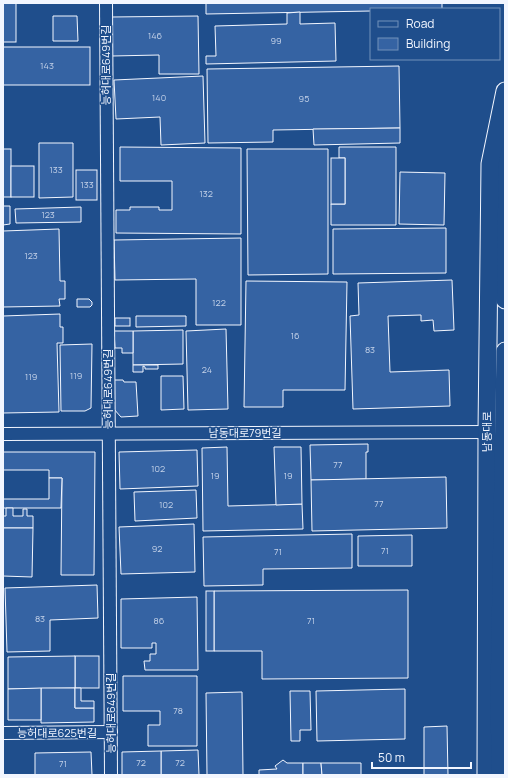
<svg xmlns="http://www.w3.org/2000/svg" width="508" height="778" font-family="Manrope,'Noto Sans KR',sans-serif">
	<rect width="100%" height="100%" fill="#1f4e8c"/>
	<!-- building -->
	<g fill="#3563a3" stroke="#f2f6ff">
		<rect x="3" y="3" width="13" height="39"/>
		<path d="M 206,3 L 442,3 L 442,9 L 371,9 L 371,11 L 206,14 Z"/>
		<path d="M 300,12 L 300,24 L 335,23 L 336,61 L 206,64 L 206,56 L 216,56 L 215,26 L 287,24 L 287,13 Z"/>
		<path d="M 53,16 L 77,16 L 78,41 L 53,41 Z"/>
		<path d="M 198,16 L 199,74 L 159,74 L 159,55 L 112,56 L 111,17 Z"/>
		<rect x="3" y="47" width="87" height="38"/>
		<path d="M 399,66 L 400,128 L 273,130 L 273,142 L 208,143 L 207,69 Z"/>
		<path d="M 203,76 L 205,143 L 161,145 L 160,117 L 116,119 L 114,80 Z"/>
		<path d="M 400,128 L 400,143 L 314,145 L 313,129 Z"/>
		<path d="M 39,143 L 73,143 L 73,197 L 39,198 Z"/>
		<path d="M 120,147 L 241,148 L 241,234 L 116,233 L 116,210 L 130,210 L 130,207 L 159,207 L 159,210 L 172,210 L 172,181 L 120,181 Z"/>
		<path d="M 339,147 L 396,147 L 396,225 L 331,225 L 331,204 L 345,204 L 345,158 L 339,158 Z"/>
		<rect x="3" y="149" width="8" height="48"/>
		<path d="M 247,149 L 328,149 L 328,274 L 248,275 Z"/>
		<rect x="331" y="158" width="14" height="46"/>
		<rect x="11" y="166" width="23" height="31"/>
		<rect x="76" y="170" width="21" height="30"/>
		<path d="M 400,172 L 445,173 L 444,225 L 399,224 Z"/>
		<path d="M 3,206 L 10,206 L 10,224 L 3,225 Z"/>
		<path d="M 81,207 L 81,222 L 16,223 L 15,209 Z"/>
		<path d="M 446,228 L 446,273 L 333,274 L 333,229 Z"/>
		<path d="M 59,229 L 60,281 L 65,281 L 65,299 L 59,299 L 60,306 L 3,307 L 3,231 Z"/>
		<path d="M 241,238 L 241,325 L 196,325 L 196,279 L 115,280 L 114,240 Z"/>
		<path d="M 452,280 L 454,330 L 434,331 L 433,320 L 421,321 L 421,315 L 388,316 L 390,372 L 449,370 L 450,406 L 353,409 L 350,316 L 359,315 L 358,283 Z"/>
		<path d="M 246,281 L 347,282 L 345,390 L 283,390 L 283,407 L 244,407 Z"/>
		<path d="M 77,299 L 89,299 L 92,302 L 92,305 L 90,307 L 77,307 Z"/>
		<path d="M 60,314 L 60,327 L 63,327 L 63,343 L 57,343 L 59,412 L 3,413 L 3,316 Z"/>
		<path d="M 136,316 L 186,316 L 186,326 L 136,327 Z"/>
		<rect x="115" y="318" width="15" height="8"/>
		<path d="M 226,329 L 228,409 L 188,410 L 186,331 Z"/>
		<path d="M 183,330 L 183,364 L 133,365 L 133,331 Z"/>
		<path d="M 114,331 L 133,331 L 133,353 L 122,353 L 122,348 L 115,348 Z"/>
		<path d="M 92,344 L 91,408 L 85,411 L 61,411 L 60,345 Z"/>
		<path d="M 133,365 L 158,365 L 158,369 L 145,369 L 145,367 L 143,366 L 143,372 L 133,372 Z"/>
		<path d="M 161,376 L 183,376 L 184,409 L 161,410 Z"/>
		<path d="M 113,380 L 123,380 L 124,382 L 136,382 L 138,416 L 121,417 L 113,408 Z"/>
		<path d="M 368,444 L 368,452 L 366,452 L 366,479 L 311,480 L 310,445 Z"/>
		<path d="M 227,447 L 228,506 L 302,504 L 303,529 L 203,531 L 202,448 Z"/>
		<path d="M 274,447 L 301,447 L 302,504 L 276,505 Z"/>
		<path d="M 197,450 L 198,486 L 120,489 L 119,452 Z"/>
		<path d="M 3,452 L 95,452 L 94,575 L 61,575 L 62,478 L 49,478 L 49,470 L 3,470 Z"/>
		<path d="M 446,477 L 447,528 L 312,531 L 311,480 Z"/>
		<path d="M 49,478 L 62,478 L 61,508 L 3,508 L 3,499 L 49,499 Z"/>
		<path d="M 196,490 L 197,518 L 135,521 L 134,492 Z"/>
		<path d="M 6,508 L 13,508 L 13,516 L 23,516 L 23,509 L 27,509 L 27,516 L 33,516 L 33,528 L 3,528 L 3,516 L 6,516 Z"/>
		<path d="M 194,524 L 195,572 L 121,574 L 119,527 Z"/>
		<path d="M 3,528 L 33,528 L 32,577 L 3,576 Z"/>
		<path d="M 352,534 L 352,568 L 263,569 L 263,585 L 204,586 L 203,537 Z"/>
		<path d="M 412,535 L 412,566 L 358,566 L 358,536 Z"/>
		<path d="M 97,585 L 98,618 L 50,620 L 50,651 L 7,652 L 5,588 Z"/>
		<path d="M 408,590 L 408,678 L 262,679 L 262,651 L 214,651 L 214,591 Z"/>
		<rect x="206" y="591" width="8" height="60"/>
		<path d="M 197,597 L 198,670 L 145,670 L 144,661 L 150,661 L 150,654 L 156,654 L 156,643 L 152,643 L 152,648 L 121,648 L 121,599 Z"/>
		<rect x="75" y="656" width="24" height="32"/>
		<path d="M 75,656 L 75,688 L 8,689 L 8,657 Z"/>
		<path d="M 123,676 L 197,676 L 197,746 L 148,746 L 148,725 L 160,725 L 160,711 L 123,711 Z"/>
		<path d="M 41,688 L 75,688 L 75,708 L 94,708 L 94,722 L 41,723 Z"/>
		<path d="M 41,688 L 41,720 L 8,720 L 8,689 Z"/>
		<path d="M 75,688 L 81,688 L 81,701 L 94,701 L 94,708 L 75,708 Z"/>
		<path d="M 405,689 L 405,739 L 317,741 L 316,691 Z"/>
		<path d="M 290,691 L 310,691 L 311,730 L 300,730 L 300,741 L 291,741 Z"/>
		<path d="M 242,692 L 243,775 L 207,775 L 206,693 Z"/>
		<path d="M 447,726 L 448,775 L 424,775 L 424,727 Z"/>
		<path d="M 198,750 L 199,775 L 161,775 L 161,751 Z"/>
		<path d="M 161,751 L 161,775 L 122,775 L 122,752 Z"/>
		<path d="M 91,752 L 92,775 L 35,775 L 35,753 Z"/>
		<path d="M 283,760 L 287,763 L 303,763 L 303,775 L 259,775 L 259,770 L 277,769 L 275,766 Z"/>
		<path d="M 303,763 L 321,763 L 322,775 L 303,775 Z"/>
		<path d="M 321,763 L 361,763 L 361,775 L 322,775 Z"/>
	</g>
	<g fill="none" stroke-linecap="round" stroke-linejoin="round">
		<!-- street casing -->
		<g stroke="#f2f6ff" stroke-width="14">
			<g id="street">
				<path d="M 106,3 L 111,775"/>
				<path d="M 3,434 L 487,432"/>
				<path d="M 3,733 L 111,732"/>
			</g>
		</g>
		<!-- secondary casing -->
		<g stroke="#f2f6ff" stroke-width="19">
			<g id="secondary">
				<path d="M 505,138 L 503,164 L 505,300"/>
				<path d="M 486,775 L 487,432 L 490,164 L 505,91"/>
				<path d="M 500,775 L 499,692 L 505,351"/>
			</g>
		</g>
		<!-- street -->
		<use href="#street" stroke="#1f4e8c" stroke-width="12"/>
		<!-- secondary -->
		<use href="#secondary" stroke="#1f4e8c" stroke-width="17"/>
	</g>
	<g text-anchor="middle" stroke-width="3" stroke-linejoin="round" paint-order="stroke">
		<!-- number labels -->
		<g font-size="9" fill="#c3d1e8">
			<text x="155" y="39">146</text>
			<text x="276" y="44">99</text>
			<text x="47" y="69">143</text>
			<text x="159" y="101">140</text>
			<text x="304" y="102">95</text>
			<text x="56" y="173">133</text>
			<text x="87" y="188">133</text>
			<text x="206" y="197">132</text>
			<text x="48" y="218">123</text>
			<text x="31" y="259">123</text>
			<text x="219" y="306">122</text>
			<text x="295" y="339">16</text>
			<text x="370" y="353">83</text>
			<text x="207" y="373">24</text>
			<text x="76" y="379">119</text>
			<text x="31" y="380">119</text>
			<text x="338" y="468">77</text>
			<text x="158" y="472">102</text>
			<text x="215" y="479">19</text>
			<text x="288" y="479">19</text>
			<text x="379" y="507">77</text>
			<text x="166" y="508">102</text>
			<text x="157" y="552">92</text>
			<text x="385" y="554">71</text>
			<text x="278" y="555">71</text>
			<text x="40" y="622">83</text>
			<text x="159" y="624">86</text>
			<text x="311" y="624">71</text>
			<text x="178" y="714">78</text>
			<text x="141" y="766">72</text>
			<text x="180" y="766">72</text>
			<text x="63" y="767">71</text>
		</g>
		<!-- street labels -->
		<g font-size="11" fill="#f2f6ff" stroke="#1f4e8c">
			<text transform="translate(106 65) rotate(-90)" y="4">능허대로649번길</text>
			<text transform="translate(108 389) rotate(-90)" y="4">능허대로649번길</text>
			<text transform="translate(487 432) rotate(-90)" y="4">남동대로</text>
			<text x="245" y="437">남동대로79번길</text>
			<text transform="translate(111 713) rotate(-90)" y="4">능허대로649번길</text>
			<text x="57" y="737">능허대로625번길</text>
		</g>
	</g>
	<!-- border -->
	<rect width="508" height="778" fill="none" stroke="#f2f6ff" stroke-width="8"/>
	<!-- legend -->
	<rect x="370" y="8" width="130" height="52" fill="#1f4e8c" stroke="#7391ba"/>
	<rect x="378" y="21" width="20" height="6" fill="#1f4e8c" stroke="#7391ba"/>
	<text x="406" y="28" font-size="12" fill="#f2f6ff">Road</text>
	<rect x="378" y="38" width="20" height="12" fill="#3563a3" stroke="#7391ba"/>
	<text x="406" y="48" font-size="12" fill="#f2f6ff">Building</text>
	<!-- scale -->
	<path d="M372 762v6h99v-6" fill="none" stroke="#f2f6ff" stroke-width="2"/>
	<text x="378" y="762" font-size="12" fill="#f2f6ff" stroke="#1f4e8c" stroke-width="3" paint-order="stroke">50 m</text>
</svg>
